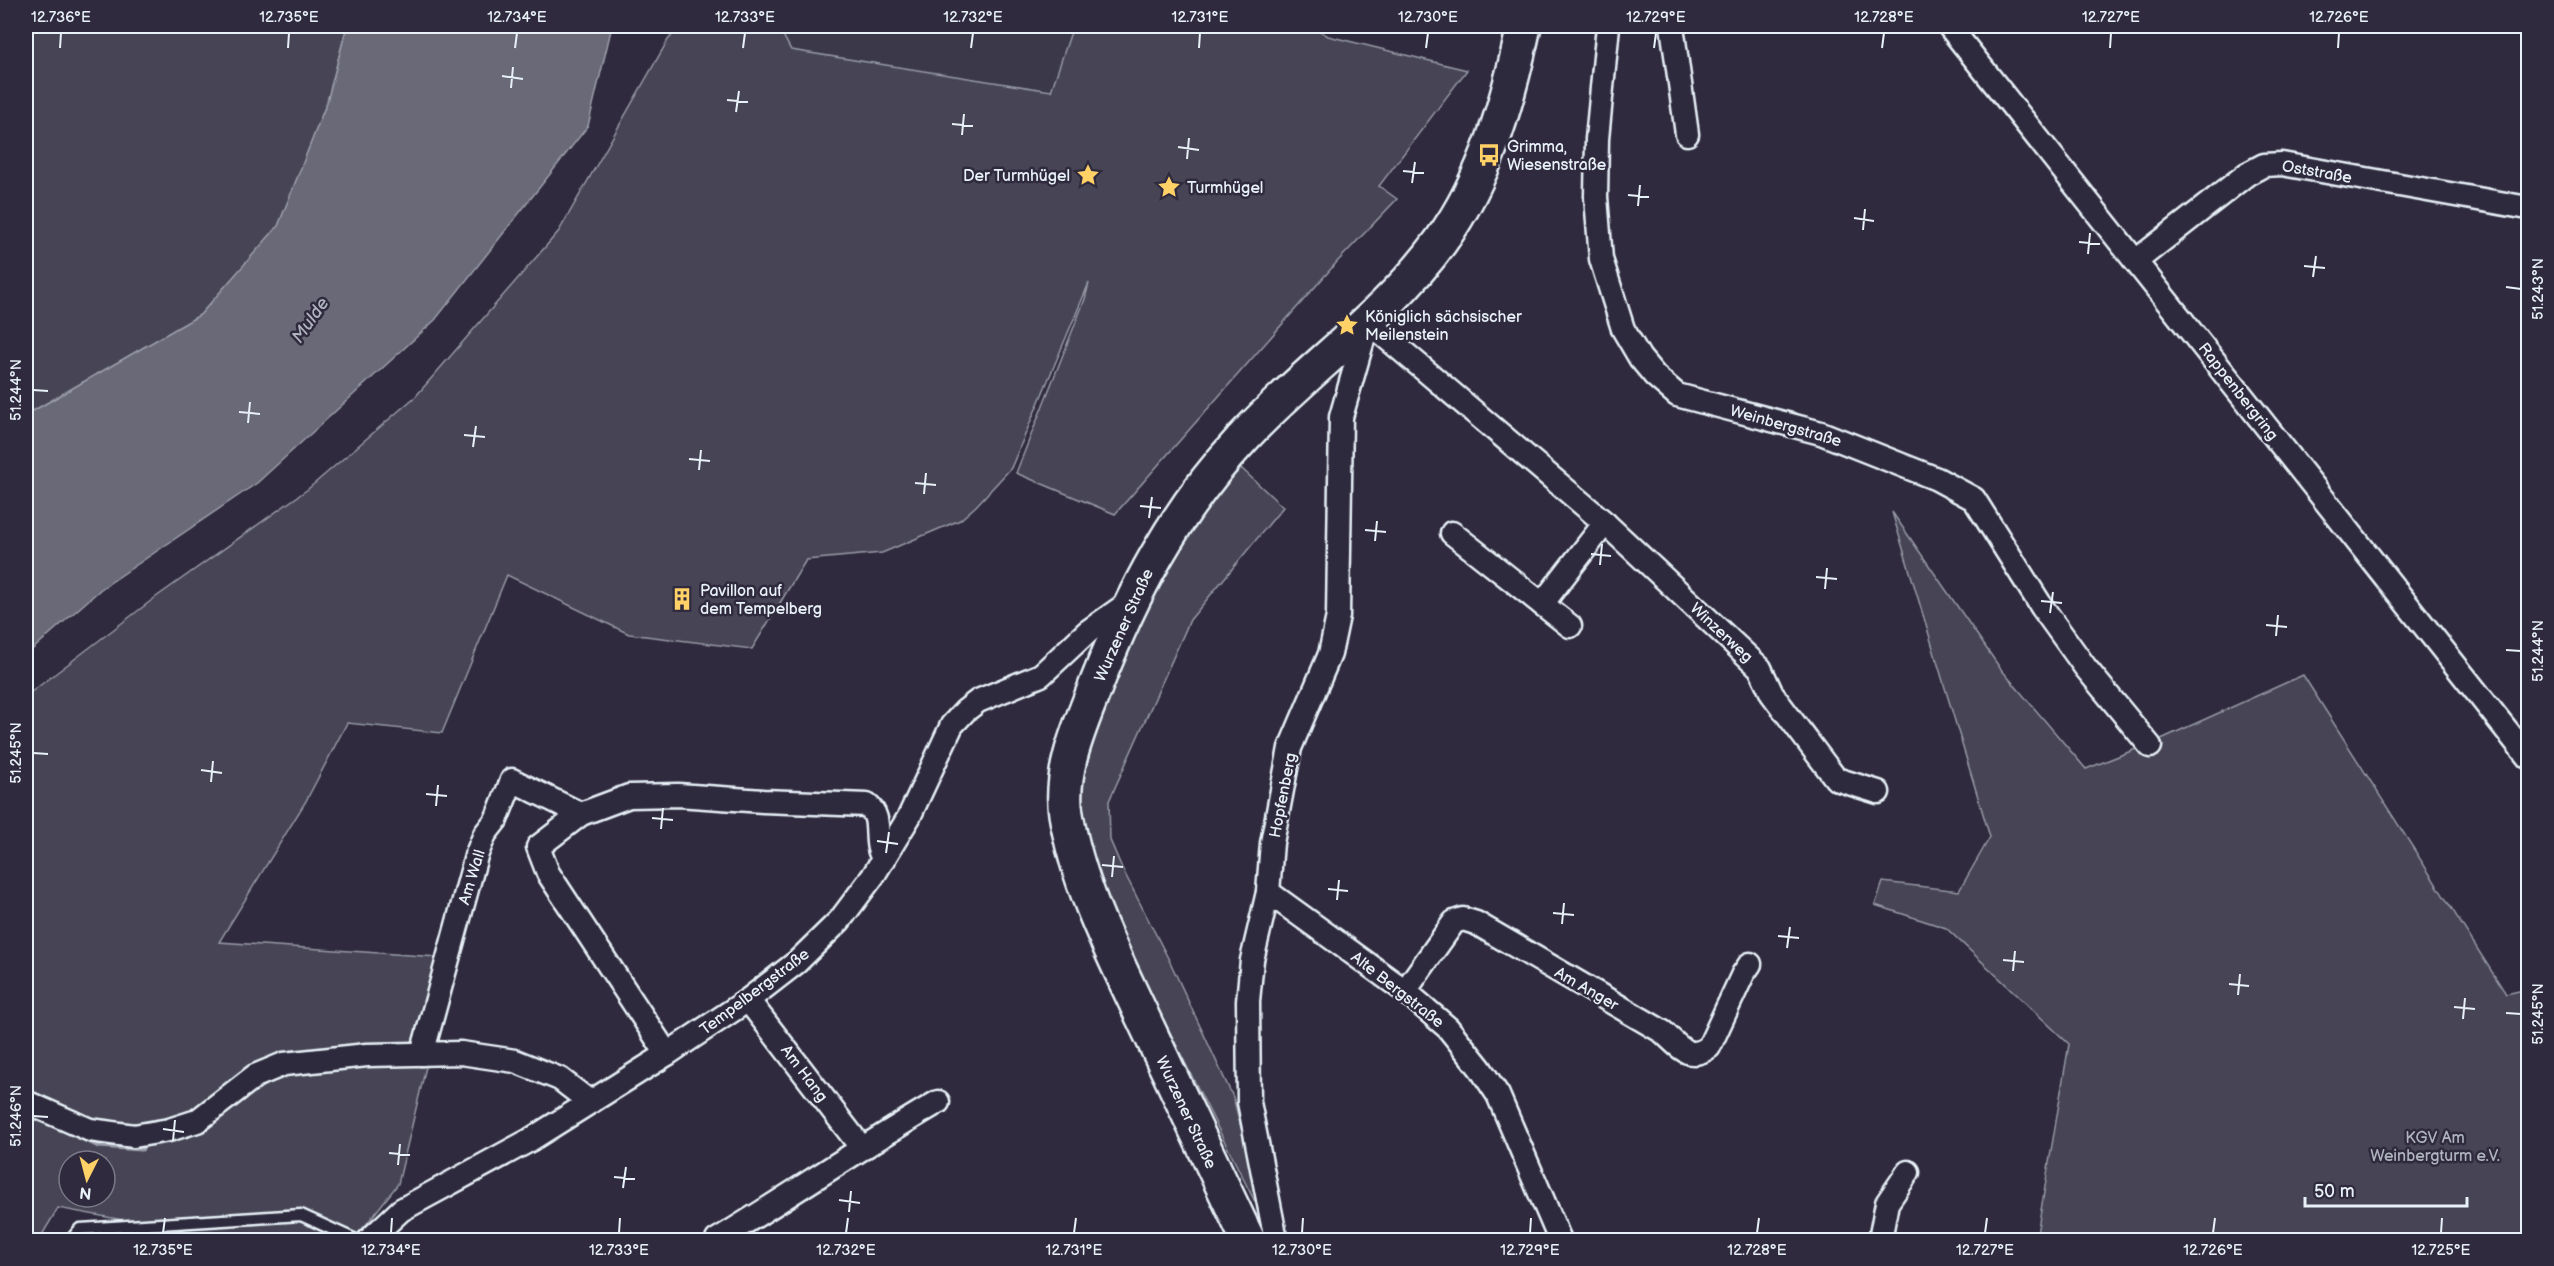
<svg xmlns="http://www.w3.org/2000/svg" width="2554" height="1266" font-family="'Balsamiq Sans',sans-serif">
	<rect width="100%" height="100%" fill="#2f2a3d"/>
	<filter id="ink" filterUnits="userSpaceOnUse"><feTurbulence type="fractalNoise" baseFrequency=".0167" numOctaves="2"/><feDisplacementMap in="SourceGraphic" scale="12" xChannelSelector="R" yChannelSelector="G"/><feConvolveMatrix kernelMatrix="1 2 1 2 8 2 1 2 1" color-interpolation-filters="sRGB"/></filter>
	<g filter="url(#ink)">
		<!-- built -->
		<path fill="#3b3749" d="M 778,26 L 1073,26 L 1051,91 L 791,50 Z"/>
		<!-- green -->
		<g fill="#464455" stroke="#979aa6" stroke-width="1.5" fill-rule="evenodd">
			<path d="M 26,26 L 347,26 L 327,102 L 279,226 L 200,315 L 26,415 Z"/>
			<path d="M 680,26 L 778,26 L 791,50 L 1051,91 L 1073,26 L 1312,26 L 1328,36 L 1467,70 L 1379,186 L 1397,199 L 1337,262 L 1115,514 L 1016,473 L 1085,299 L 1089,283 L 1011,468 L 976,506 L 960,520 L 882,553 L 806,560 L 752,649 L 629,634 L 507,575 L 442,733 L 347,723 L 306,801 L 219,942 L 452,958 L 398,1184 L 354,1240 L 232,1240 L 58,1208 L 39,1240 L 26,1240 L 26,696 L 156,597 L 308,489 L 416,396 L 559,231 L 668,40 ZM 69,1161 L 105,1161 L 105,1197 L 69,1197 Z"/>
			<path d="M 1241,468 L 1283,507 L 1190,620 L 1109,801 L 1110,840 L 1122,868 L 1171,964 L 1233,1097 L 1256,1184 L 1257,1206 L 1095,883 L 1082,841 L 1081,769 L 1142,609 L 1212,496 Z"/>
			<path d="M 1892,512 L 2000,668 L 2086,769 L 2161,739 L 2303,675 L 2506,994 L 2528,989 L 2528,1240 L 2036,1240 L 2069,1044 L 1946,928 L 1875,905 L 1883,882 L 1959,891 L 1990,837 Z"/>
		</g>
		<!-- water -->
		<path fill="#696978" stroke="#9c9fab" stroke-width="1.5" d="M 347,26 L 612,26 L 588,126 L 435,320 L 257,483 L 101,589 L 26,655 L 26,415 L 200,315 L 278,226 L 327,102 Z"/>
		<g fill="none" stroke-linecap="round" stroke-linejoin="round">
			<!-- stream -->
			<path stroke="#9c9fab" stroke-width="7" d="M 85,1138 L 99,1145 L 141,1148"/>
			<!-- lane casing -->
			<g stroke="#e8f1f8" stroke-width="15">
				<path id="lane" d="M 71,1240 L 80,1229 L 301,1215 L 356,1240"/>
			</g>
			<!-- street casing -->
			<g stroke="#e8f1f8" stroke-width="27">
				<g id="street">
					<path d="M 1608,26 L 1597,139 L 1596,197 L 1601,259 L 1623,329 L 1640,358 L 1655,376 L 1677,395 L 1821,433 L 1937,479 L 1974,499 L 2042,607 L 2085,667 L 2150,746"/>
					<path d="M 1672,26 L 1687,134"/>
					<path d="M 1949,26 L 2528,757"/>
					<path d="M 2136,261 L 2247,174 L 2264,165 L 2282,164 L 2528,208"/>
					<path d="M 1452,533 L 1570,626"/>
					<path d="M 1542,604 L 1605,523"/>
					<path d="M 1268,892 L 1405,991 L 1448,1028 L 1480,1068 L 1498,1095 L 1560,1240"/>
					<path d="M 1405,991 L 1454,922 L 1463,919 L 1476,923 L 1663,1032 C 1679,1046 1688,1062 1709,1047 L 1743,974 L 1750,964"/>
					<path d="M 748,1000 L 861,1147"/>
					<path d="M 422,1054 L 476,856 L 485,834 L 496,820 L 512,780 L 581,814"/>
					<path d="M 667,1054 L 548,873 L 538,847 L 581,814 L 629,796 L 678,795 L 763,801 L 867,805 C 885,818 871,843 884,859"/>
					<path d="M 26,1102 L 90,1130 L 134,1136 L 169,1130 L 197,1121 L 255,1076 L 284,1064 L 367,1055 L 461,1053 L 515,1061 L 560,1079 L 590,1102"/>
					<path d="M 369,1240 L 401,1210 L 530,1140 L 667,1054 L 748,1000 L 797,962 L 840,920 L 873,876 L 909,817 L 952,725 L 965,711 L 978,701 L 1041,675 L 1087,632 L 1131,601"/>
					<path d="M 717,1240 C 791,1195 863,1146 938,1102"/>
					<path d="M 1272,1240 L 1275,1235 L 1249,1102 L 1248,1001 L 1252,960 L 1268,892 L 1272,843 L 1290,748 L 1330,654 L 1338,616 L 1341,417 L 1368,322 L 1605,523 L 1760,668 L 1772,694 L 1836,779 L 1878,792"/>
					<path d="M 1880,1240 L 1887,1203 L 1908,1172"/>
				</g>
			</g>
			<!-- primary casing -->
			<g stroke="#e8f1f8" stroke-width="38">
				<path id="primary" d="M 1248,1240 C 1213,1166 1178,1092 1143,1018 C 1112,952 1078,886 1066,814 C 1059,771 1081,724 1096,685 C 1132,593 1174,512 1242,439 C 1305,370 1386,317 1441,241 C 1487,177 1508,101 1524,26"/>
			</g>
			<!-- lane -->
			<use href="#lane" stroke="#2f2a3d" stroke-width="10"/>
			<!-- street -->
			<use href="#street" stroke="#2f2a3d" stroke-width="22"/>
			<!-- primary -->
			<use href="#primary" stroke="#2f2a3d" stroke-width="33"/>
		</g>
	</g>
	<!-- ticks -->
	<path fill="none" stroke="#e8f1f8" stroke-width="2" d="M 60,48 L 61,33M 288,48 L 289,33M 515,48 L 517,33M 743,48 L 745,33M 971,48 L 973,33M 1199,48 L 1200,33M 1426,48 L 1428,33M 1654,48 L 1656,33M 1882,48 L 1884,33M 2110,48 L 2111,33M 2338,48 L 2339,33M 502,76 L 523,79M 511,88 L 513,67M 727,100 L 748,102M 736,112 L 739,91M 952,124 L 973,126M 962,135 L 964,114M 1178,147 L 1199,150M 1187,159 L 1189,138M 1403,171 L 1424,173M 1412,183 L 1415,162M 1628,195 L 1649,197M 1638,206 L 1640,185M 1854,218 L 1874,221M 1863,230 L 1865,209M 2079,242 L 2100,244M 2088,254 L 2090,233M 2304,266 L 2325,268M 2313,277 L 2316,256M 2506,287 L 2521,289M 33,390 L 48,391M 239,412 L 260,414M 248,423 L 250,402M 464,435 L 485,437M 473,447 L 476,426M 689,459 L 710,461M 699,470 L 701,450M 915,483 L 936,485M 924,494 L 926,473M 1140,506 L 1161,508M 1149,518 L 1152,497M 1365,530 L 1386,532M 1375,541 L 1377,521M 1591,554 L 1611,556M 1600,565 L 1602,544M 1816,577 L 1837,579M 1825,589 L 1827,568M 2041,601 L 2062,603M 2050,613 L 2053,592M 2266,625 L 2287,627M 2276,636 L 2278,615M 2506,650 L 2521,651M 33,753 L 48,754M 201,770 L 222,773M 211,782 L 213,761M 426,794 L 447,796M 436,806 L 438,785M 652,818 L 673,820M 661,829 L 663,808M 877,841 L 898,844M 886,853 L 889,832M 1102,865 L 1123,867M 1112,877 L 1114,856M 1328,889 L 1348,891M 1337,900 L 1339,880M 1553,913 L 1574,915M 1562,924 L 1564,903M 1778,936 L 1799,938M 1787,948 L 1790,927M 2003,960 L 2024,962M 2013,971 L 2015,951M 2229,984 L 2249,986M 2238,995 L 2240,974M 2454,1007 L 2475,1009M 2506,1013 L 2521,1014M 2463,1019 L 2465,998M 33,1116 L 48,1117M 163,1129 L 184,1132M 173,1141 L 175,1120M 389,1153 L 410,1155M 398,1165 L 400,1144M 614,1177 L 635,1179M 623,1188 L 626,1167M 839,1200 L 860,1203M 849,1212 L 851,1191M 163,1233 L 165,1218M 391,1233 L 392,1218M 619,1233 L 620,1218M 846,1233 L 848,1218M 1074,1233 L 1076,1218M 1302,1233 L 1303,1218M 1530,1233 L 1531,1218M 1757,1233 L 1759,1218M 1985,1233 L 1987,1218M 2213,1233 L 2215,1218M 2441,1233 L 2442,1218"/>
	<!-- icons -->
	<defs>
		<g id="bus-bare" transform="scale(1.8)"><path d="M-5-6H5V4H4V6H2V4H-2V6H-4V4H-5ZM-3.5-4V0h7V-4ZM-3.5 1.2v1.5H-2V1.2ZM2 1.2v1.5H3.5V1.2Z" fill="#ffd166" stroke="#2f2a3d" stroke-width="2.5" paint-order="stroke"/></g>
		<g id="sight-bare" transform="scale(1.8)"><path d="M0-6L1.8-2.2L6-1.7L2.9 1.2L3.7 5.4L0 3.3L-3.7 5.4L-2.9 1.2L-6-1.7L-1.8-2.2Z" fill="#ffd166" stroke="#2f2a3d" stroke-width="2.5" paint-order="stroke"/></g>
		<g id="building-bare" transform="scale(1.8)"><path d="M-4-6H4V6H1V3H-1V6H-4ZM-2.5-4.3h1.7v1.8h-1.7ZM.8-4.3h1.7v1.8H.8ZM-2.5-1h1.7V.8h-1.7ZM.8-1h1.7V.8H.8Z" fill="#ffd166" stroke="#2f2a3d" stroke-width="2.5" paint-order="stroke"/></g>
	</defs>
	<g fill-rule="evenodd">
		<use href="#bus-bare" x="1489" y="155"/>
		<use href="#sight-bare" x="1088" y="175"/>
		<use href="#sight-bare" x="1169" y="187"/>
		<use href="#sight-bare" x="1347" y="325"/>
		<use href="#building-bare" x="682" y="599"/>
	</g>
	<g text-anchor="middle" stroke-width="5" stroke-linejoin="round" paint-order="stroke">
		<!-- poi labels -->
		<g font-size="16" fill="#e8f1f8" stroke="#2f2a3d" text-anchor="start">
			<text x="1507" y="152">Grimma,<tspan x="1507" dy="18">Wiesenstraße</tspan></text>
			<text x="1070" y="181" text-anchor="end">Der Turmhügel</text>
			<text x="1187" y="193">Turmhügel</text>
			<text x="1365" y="322">Königlich sächsischer<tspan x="1365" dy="18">Meilenstein</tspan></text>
			<text x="700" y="596">Pavillon auf<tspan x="700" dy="18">dem Tempelberg</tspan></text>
		</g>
		<!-- street labels -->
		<g font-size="16" fill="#e8f1f8" stroke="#2f2a3d">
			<text transform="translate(2317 171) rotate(10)" y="6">Oststraße</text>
			<text transform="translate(2239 391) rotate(52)" y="6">Rappenbergring</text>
			<text transform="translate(1786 425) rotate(16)" y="6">Weinbergstraße</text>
			<text transform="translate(1123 625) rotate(-66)" y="6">Wurzener Straße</text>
			<text transform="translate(1722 632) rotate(43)" y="6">Winzerweg</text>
			<text transform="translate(1282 795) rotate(-79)" y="6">Hopfenberg</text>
			<text transform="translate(471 877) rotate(-73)" y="6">Am Wall</text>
			<text transform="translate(1587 988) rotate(30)" y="6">Am Anger</text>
			<text transform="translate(1398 989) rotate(38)" y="6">Alte Bergstraße</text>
			<text transform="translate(754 991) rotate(-37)" y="6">Tempelbergstraße</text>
			<text transform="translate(805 1073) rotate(53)" y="6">Am Hang</text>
			<text transform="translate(1187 1112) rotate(65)" y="6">Wurzener Straße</text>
		</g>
		<!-- park labels -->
		<g font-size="16" fill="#afb4bf" stroke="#2f2a3d">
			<text x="2435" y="1143">KGV Am<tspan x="2435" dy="18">Weinbergturm e.V.</tspan></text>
		</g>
		<!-- water labels -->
		<g font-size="18" font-style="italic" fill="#afb4be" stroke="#2f2a3d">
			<text transform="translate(310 320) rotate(-55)" y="6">Mulde</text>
		</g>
	</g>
	<!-- margin -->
	<rect width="2554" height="1266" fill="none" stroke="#2f2a3d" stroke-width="66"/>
	<!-- north arrow -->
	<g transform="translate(87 1179) rotate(186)"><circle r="28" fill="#2f2a3d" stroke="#797a88" stroke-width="1.5"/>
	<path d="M0-4.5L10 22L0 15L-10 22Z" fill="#ffd166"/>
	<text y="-9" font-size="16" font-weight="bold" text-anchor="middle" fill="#e8f1f8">N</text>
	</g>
	<!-- scale -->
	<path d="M2305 1197v9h162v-9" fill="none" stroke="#e8f1f8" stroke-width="3"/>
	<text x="2314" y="1197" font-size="18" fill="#e8f1f8" stroke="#2f2a3d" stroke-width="4.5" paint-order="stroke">50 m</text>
	<rect x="33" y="33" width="2488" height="1200" fill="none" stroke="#e8f1f8" stroke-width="2"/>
	<g font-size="15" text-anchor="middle" fill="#e8f1f8">
		<text x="61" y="22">12.736°E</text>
		<text x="289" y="22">12.735°E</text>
		<text x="517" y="22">12.734°E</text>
		<text x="745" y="22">12.733°E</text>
		<text x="973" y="22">12.732°E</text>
		<text x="1200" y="22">12.731°E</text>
		<text x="1428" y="22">12.730°E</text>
		<text x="1656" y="22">12.729°E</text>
		<text x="1884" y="22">12.728°E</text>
		<text x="2111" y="22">12.727°E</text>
		<text x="2339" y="22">12.726°E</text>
		<text transform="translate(2538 289) rotate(-90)" y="5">51.243°N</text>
		<text transform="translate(16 390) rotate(-90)" y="5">51.244°N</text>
		<text transform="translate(2538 651) rotate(-90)" y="5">51.244°N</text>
		<text transform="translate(16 753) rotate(-90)" y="5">51.245°N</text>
		<text transform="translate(2538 1014) rotate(-90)" y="5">51.245°N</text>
		<text transform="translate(16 1116) rotate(-90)" y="5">51.246°N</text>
		<text x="163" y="1255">12.735°E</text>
		<text x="391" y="1255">12.734°E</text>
		<text x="619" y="1255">12.733°E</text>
		<text x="846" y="1255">12.732°E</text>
		<text x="1074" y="1255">12.731°E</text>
		<text x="1302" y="1255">12.730°E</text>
		<text x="1530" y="1255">12.729°E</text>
		<text x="1757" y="1255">12.728°E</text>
		<text x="1985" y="1255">12.727°E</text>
		<text x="2213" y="1255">12.726°E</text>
		<text x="2441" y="1255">12.725°E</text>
	</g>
</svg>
